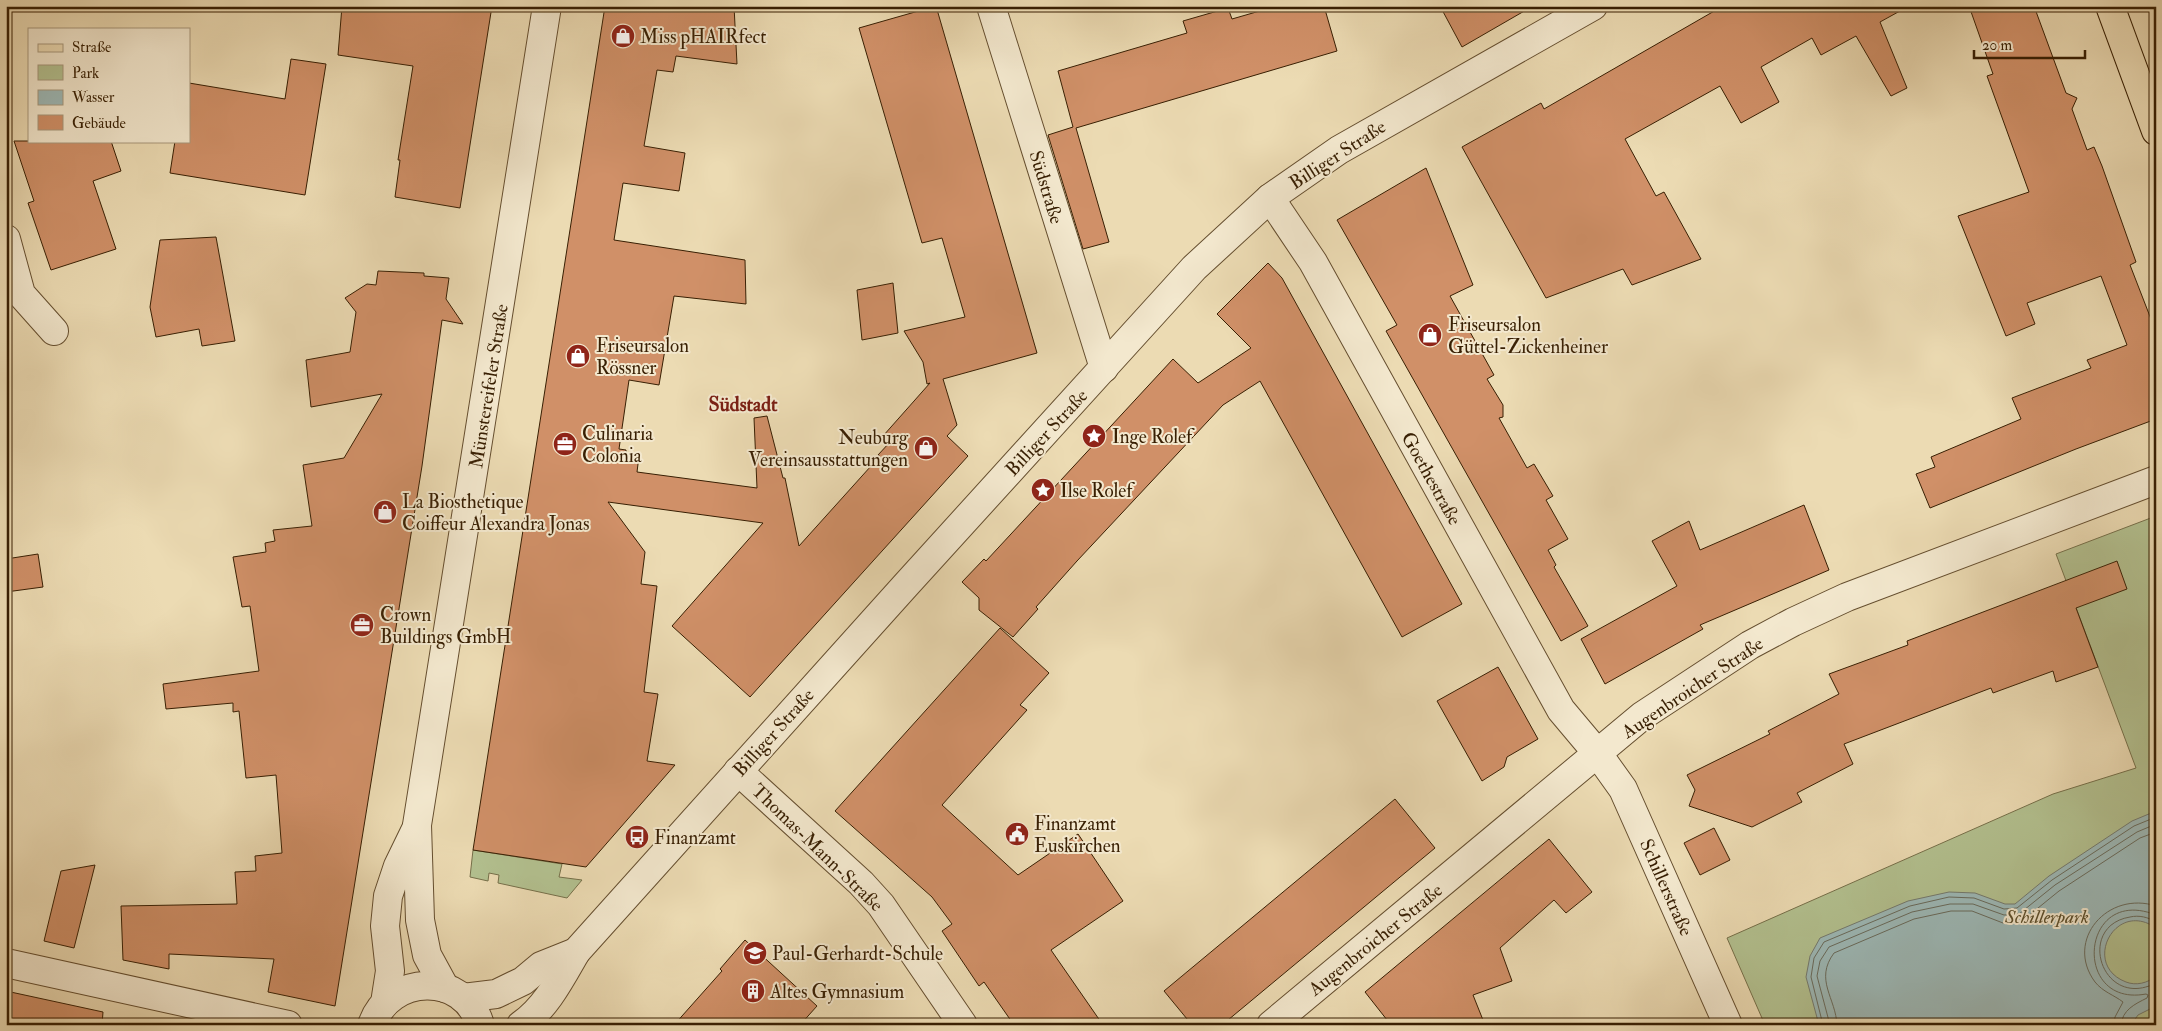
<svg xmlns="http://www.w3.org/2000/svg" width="2162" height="1031" font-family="'IM FELL Double Pica',serif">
	<rect width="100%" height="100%" fill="#ecdbb3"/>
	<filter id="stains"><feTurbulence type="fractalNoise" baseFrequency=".004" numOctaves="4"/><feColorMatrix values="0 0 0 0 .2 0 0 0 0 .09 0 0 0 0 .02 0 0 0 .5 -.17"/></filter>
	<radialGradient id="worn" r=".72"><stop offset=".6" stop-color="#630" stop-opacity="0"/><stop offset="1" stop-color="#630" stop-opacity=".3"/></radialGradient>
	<!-- green -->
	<g fill="#b3c190" stroke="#76704a">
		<path d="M 2156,516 L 2156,1025 L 1765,1025 L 1727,938 L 2053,794 L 2136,768 L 2056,554 Z"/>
		<path d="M 473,850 L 562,864 L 559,877 L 582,880 L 567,898 L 498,883 L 499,875 L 489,873 L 488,881 L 470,877 Z"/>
	</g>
	<!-- water -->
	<path fill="#9db9b7" stroke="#757b6f" d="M 2156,811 L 2156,928 C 2115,899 2081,965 2126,982 C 2136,986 2148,983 2156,976 L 2156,1006 L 2138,1015 L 2131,1025 L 1819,1025 L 1806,977 L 1810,956 L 1820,938 L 1908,901 L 1949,892 L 1975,893 L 2005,904 L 2015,904 L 2049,876 L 2132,821 Z"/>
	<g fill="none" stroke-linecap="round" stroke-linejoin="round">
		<!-- shore -->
		<g stroke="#6a6c5d" stroke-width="1">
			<path d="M 2156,922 C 2148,917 2139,915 2130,917 C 2075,926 2102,1011 2156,983"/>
			<path d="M 1823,1025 L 1811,977 L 1814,958 L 1824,942 L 1910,906 L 1949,897 L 1974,898 L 2004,909 L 2017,908 L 2052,880 L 2134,826 L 2156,817"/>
			<path d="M 1830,1025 L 1817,976 L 1820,961 L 1829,947 L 1912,912 L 1950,904 L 1973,904 L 2004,915 L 2019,914 L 2055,885 L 2137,832 L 2156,824"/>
			<path d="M 1837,1025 C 1836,998 1814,980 1834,953 L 1914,919 L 1951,911 L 1972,911 L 2003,923 L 2022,921 L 2059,891 L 2140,838 L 2156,832"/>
			<path d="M 2114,1025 L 2115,1017 L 2123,1002 C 2114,995 2103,992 2095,982 C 2064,940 2108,890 2156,906"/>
			<path d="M 2121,1025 C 2122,1010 2135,1004 2147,998 L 2148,995 L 2146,994 C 2071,1008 2080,884 2156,915"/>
		</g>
	</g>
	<!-- building -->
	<g fill="#d09068" stroke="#381f03">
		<path d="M 342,6 L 492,6 L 460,208 L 395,197 L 400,160 L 398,160 L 413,66 L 338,55 Z"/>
		<path d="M 605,6 L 734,6 L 737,64 L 676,56 L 673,72 L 657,70 L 644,146 L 685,153 L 679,191 L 623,183 L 614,240 L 745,260 L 746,304 L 674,296 L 659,385 L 629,380 L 619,449 L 626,450 L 626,454 L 639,456 L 637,472 L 757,488 L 754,418 L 767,416 L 783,478 L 785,478 L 799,546 L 880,456 L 878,455 L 890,442 L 883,436 L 930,383 L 927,384 L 923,362 L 904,331 L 965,317 L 942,238 L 922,243 L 859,28 L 936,6 L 1037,353 L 943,379 L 957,425 L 947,436 L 968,456 L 750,697 L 672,626 L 763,523 L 608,502 L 645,552 L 641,584 L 657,586 L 644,692 L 658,694 L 647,761 L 675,765 L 586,867 L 473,850 Z"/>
		<path d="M 1277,6 L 1324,6 L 1337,51 L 1076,128 L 1109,242 L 1083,249 L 1048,135 L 1073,127 L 1058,71 L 1187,33 L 1183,21 L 1228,8 L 1232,19 Z"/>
		<path d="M 1440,6 L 1533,6 L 1462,47 Z"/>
		<path d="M 1723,6 L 1909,6 L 1880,22 L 1907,88 L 1891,96 L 1856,36 L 1821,55 L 1812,38 L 1761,67 L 1779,102 L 1741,123 L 1720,86 L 1625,139 L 1656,196 L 1664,192 L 1701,259 L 1632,285 L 1623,269 L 1546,298 L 1462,147 L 1541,103 L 1544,109 Z"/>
		<path d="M 1969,6 L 2034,6 L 2066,93 L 2077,98 L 2072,109 L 2087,150 L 2094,147 L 2102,166 L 2136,262 L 2130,265 L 2156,332 L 2156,419 L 2076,449 L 1930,508 L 1916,474 L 1935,467 L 1931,457 L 2021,419 L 2012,398 L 2091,368 L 2087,360 L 2127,345 L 2101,276 L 2027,303 L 2035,324 L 2006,336 L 1958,216 L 2029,192 L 1987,76 L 1993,74 Z"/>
		<path d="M 291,59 L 326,64 L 305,195 L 170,173 L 175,141 L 189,141 L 189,83 L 285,99 Z"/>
		<path d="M 14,141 L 111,141 L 121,171 L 93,181 L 116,249 L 51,270 L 28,203 L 34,201 Z"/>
		<path d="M 1426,168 L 1473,285 L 1450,296 L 1494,375 L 1487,379 L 1503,405 L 1503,417 L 1499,418 L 1527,468 L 1534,464 L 1553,496 L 1546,500 L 1568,539 L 1548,550 L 1556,565 L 1554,567 L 1588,626 L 1561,641 L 1386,331 L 1397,325 L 1337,220 Z"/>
		<path d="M 216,237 L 235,341 L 202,346 L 199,329 L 156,337 L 150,307 L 160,240 Z"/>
		<path d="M 1268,263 L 1282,278 L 1462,604 L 1402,637 L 1260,381 L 1223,405 L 1077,561 L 1036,607 L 1038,609 L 1013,637 L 979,610 L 979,598 L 962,582 L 984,559 L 986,561 L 1173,359 L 1198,383 L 1251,348 L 1217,314 Z"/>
		<path d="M 378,271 L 424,273 L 424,276 L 449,278 L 446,299 L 463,324 L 442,320 L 422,466 L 335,1006 L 268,992 L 274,959 L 169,954 L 169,969 L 123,960 L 121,906 L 237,904 L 235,872 L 256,871 L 255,856 L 282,853 L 276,775 L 246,778 L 239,711 L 233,712 L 233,703 L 166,709 L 163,684 L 259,671 L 250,606 L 242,607 L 233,557 L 266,552 L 265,543 L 275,541 L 273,530 L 312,526 L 303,465 L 344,458 L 382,394 L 311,407 L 306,360 L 350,352 L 356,312 L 345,298 L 367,284 L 376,285 Z"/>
		<path d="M 893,283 L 898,333 L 862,340 L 857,290 Z"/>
		<path d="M 1804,505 L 1829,570 L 1700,625 L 1703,629 L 1605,684 L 1581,639 L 1677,586 L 1652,541 L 1689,521 L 1700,550 Z"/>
		<path d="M 38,554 L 43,587 L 6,592 L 6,559 Z"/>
		<path d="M 2117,561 L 2127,589 L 2076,608 L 2098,667 L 2056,682 L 2053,671 L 1993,693 L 1991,688 L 1844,744 L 1853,764 L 1797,793 L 1802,802 L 1752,827 L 1689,806 L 1695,790 L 1687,775 L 1770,734 L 1768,731 L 1839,694 L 1829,674 L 1908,645 L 1907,641 Z"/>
		<path d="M 1000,628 L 1049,673 L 1020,705 L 1027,710 L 942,805 L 1018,875 L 1078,834 L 1123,901 L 1051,950 L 1103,1025 L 1014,1025 L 984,982 L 979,986 L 942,931 L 952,924 L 932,897 L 835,811 Z"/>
		<path d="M 1498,667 L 1538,739 L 1507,757 L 1504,767 L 1482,781 L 1437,701 Z"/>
		<path d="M 1395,799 L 1435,848 L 1222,1025 L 1192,1025 L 1164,991 Z"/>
		<path d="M 1714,828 L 1730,860 L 1700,875 L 1684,843 Z"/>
		<path d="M 1549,839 L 1592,892 L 1566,913 L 1554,900 L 1500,948 L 1512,981 L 1473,995 L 1485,1025 L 1391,1025 L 1365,992 Z"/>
		<path d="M 95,865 L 74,948 L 44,941 L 61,871 Z"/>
		<path d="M 745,940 L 817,1006 L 800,1025 L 674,1025 L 722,971 L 720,969 Z"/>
		<path d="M 6,991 L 103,1012 L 102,1025 L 6,1025 Z"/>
	</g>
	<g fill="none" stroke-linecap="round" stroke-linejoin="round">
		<!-- minor casing -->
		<g stroke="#654e2f" stroke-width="30">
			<g id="minor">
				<path d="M 991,6 L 1104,368"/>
				<path d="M 1270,198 L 1313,262 L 1561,710 L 1598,754 L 1623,789 L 1728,1025"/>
				<path d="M 6,239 L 21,294 L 54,331"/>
				<path d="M 738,771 L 861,883 L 881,905 L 963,1025"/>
				<path d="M 6,963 L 288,1025"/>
				<path d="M 445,988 L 427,955 L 420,920 L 417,825 L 547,6"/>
				<path d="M 463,998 L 496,994 L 523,981 L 541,966 L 576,952"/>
				<path d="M 385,1003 L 390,971 L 385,926 L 388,896 L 398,866 L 416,829"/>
				<path d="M 372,1025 C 389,974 465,971 480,1025"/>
				<path d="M 521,1025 C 546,1008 561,978 576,952 L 905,586 L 1194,268 L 1270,198 L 1339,150 L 1593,6"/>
				<path d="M 1271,1025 L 1642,716 L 1750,645 L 1793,622 L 1847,597 L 2156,480"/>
			</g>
		</g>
		<!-- major casing -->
		<g stroke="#381f03" stroke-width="30">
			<path id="major" d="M 2110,6 L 2156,131"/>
		</g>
		<!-- minor -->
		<use href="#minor" stroke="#f3e8ce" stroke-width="28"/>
		<!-- major -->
		<use href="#major" stroke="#ecdbb3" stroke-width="28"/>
	</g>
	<!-- icons -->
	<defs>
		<g id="shop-disc" transform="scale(1.25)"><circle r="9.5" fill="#8f2418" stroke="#f3e8ce"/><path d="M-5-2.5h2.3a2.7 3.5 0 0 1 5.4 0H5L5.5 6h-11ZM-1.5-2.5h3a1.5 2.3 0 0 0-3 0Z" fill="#fff"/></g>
		<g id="sight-disc" transform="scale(1.25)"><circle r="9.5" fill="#8f2418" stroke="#f3e8ce"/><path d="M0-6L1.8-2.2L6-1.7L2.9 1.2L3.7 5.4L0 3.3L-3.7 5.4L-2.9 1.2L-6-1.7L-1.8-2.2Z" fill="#fff"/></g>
		<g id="office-disc" transform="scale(1.25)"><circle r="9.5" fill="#8f2418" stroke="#f3e8ce"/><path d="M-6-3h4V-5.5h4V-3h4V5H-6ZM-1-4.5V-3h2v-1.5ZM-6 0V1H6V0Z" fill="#fff"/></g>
		<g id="civic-disc" transform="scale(1.25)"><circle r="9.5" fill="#8f2418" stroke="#f3e8ce"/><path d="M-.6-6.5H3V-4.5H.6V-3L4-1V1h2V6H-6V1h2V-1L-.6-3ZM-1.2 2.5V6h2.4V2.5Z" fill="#fff"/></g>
		<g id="bus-disc" transform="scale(1.25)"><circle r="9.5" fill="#8f2418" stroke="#f3e8ce"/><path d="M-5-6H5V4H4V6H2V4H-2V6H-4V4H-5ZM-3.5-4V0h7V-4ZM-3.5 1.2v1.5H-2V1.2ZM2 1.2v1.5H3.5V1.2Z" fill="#fff"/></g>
		<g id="school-disc" transform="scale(1.25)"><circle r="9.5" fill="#8f2418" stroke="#f3e8ce"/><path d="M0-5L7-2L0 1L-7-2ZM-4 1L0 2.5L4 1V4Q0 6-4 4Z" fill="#fff"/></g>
		<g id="building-disc" transform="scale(1.25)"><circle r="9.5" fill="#8f2418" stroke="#f3e8ce"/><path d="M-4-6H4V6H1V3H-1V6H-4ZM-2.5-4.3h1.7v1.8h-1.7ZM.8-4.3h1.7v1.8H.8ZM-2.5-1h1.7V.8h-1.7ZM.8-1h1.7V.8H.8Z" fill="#fff"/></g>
	</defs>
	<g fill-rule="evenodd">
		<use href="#shop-disc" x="623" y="36"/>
		<use href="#shop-disc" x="1430" y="335"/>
		<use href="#shop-disc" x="578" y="356"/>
		<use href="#sight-disc" x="1094" y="436"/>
		<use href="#office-disc" x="565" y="444"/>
		<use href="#shop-disc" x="926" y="448"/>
		<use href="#sight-disc" x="1043" y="490"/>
		<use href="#shop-disc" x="385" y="512"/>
		<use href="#office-disc" x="362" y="625"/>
		<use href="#civic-disc" x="1017" y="834"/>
		<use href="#bus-disc" x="637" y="837"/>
		<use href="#school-disc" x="755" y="953"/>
		<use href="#building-disc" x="753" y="991"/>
	</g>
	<g text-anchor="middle" stroke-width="4" stroke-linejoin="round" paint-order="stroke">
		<!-- poi labels -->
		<g font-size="19" fill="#381f03" stroke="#f3e8ce" text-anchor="start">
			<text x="640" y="43">Miss pHAIRfect</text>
			<text x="1448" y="331">Friseursalon<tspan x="1448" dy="22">Güttel-Zickenheiner</tspan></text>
			<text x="596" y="352">Friseursalon<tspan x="596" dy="22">Rössner</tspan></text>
			<text x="582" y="440">Culinaria<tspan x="582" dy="22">Colonia</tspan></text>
			<text x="1112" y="443">Inge Rolef</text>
			<text x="908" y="444" text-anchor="end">Neuburg<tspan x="908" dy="22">Vereinsausstattungen</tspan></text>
			<text x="1060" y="497">Ilse Rolef</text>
			<text x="402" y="508">La Biosthetique<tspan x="402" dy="22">Coiffeur Alexandra Jonas</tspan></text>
			<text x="380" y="621">Crown<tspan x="380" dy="22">Buildings GmbH</tspan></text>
			<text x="1034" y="830">Finanzamt<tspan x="1034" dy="22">Euskirchen</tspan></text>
			<text x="654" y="844">Finanzamt</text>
			<text x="772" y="960">Paul-Gerhardt-Schule</text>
			<text x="770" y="998">Altes Gymnasium</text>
		</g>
		<!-- street labels -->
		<g font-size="19" fill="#381f03" stroke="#f3e8ce">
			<text transform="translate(1337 154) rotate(-33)" y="7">Billiger Straße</text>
			<text transform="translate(1047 187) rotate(73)" y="7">Südstraße</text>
			<text transform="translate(488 386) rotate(-81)" y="7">Münstereifeler Straße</text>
			<text transform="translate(1046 432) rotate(-47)" y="7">Billiger Straße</text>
			<text transform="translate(1432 478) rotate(61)" y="7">Goethestraße</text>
			<text transform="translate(1692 687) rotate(-34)" y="7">Augenbroicher Straße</text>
			<text transform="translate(773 732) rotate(-48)" y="7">Billiger Straße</text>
			<text transform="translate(818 847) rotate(44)" y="7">Thomas-Mann-Straße</text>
			<text transform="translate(1667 887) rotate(66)" y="7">Schillerstraße</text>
			<text transform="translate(1375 939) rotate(-39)" y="7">Augenbroicher Straße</text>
		</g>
		<!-- park labels -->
		<g font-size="19" font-style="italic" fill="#5d502d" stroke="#f3e8ce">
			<text x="2047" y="923">Schillerpark</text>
		</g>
		<!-- neighbourhood labels -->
		<g font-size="20" font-weight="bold" fill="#7a1f14" stroke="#f3e8ce">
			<text x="743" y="411">Südstadt</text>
		</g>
	</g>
	<!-- margin -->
	<rect width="2162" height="1031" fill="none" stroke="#ecdbb3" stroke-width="25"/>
	<rect x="8" y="8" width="2147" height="1016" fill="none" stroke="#381f03" stroke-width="2.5"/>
	<rect x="12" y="12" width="2137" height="1006" fill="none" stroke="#381f03"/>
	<!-- legend -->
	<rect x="28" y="28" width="162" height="115" fill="#f3e8ce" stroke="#a8987d"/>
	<rect x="38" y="44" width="25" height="8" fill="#ecdbb3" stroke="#a8987d"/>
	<text x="72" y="52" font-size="15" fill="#381f03">Straße</text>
	<rect x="38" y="65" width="25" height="15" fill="#b3c190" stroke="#a8987d"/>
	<text x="72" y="78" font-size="15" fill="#381f03">Park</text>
	<rect x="38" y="90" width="25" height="15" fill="#9db9b7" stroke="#a8987d"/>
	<text x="72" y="102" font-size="15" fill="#381f03">Wasser</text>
	<rect x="38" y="115" width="25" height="15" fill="#d09068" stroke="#a8987d"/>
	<text x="72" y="128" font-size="15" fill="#381f03">Gebäude</text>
	<!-- scale -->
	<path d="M1974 50v8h111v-8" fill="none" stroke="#381f03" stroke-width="2.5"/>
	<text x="1982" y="50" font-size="15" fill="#381f03" stroke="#f3e8ce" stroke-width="4" paint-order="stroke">20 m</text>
	<rect width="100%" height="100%" filter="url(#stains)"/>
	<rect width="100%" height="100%" fill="url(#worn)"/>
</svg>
